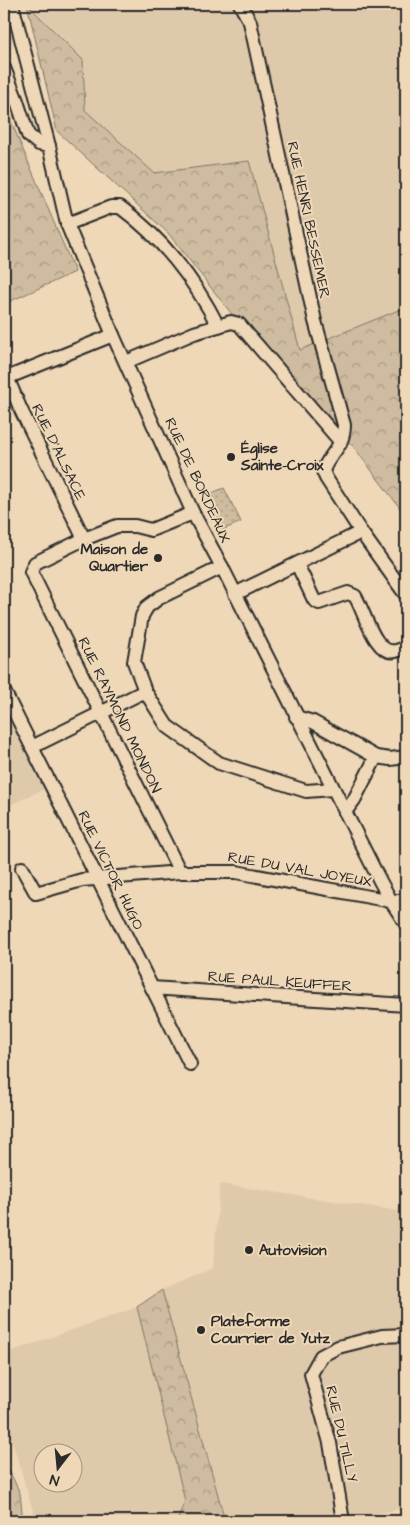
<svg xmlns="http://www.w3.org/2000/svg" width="410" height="1525" font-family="'Architects Daughter',sans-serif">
	<defs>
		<pattern id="forest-crowns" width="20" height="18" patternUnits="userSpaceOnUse" patternTransform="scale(1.25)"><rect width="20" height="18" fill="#cfbca0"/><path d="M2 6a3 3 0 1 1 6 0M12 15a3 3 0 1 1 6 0" fill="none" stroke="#a89983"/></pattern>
		<pattern id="park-dots" width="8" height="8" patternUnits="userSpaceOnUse" patternTransform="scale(1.25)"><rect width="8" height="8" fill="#cfbca0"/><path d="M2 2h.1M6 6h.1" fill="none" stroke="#a89983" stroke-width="1.8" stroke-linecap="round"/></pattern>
	</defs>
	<rect width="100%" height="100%" fill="#efd8b7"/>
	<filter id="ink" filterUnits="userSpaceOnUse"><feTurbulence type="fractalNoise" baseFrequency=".02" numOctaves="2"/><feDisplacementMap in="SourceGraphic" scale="10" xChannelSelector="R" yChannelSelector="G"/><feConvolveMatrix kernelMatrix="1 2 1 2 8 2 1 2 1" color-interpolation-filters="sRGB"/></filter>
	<g filter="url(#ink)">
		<!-- built -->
		<g fill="#dfc9ab" fill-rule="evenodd">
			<path d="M 29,4 L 406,4 L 406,307 L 300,350 L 249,161 L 154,174 L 85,110 L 83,60 Z"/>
			<path d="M 4,706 L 46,788 L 4,808 Z"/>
			<path d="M 220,1184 L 406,1212 L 406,1507 L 357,1519 L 357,1521 L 225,1521 L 162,1290 L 213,1268 Z"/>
			<path d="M 137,1307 L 186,1501 L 177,1521 L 36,1521 L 4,1414 L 4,1354 ZM 42,1452 L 72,1452 L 72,1482 L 42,1482 Z"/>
		</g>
		<!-- forest -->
		<g fill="url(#forest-crowns)" stroke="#7d7466">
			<path d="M 27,4 L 83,60 L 85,110 L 154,173 L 249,161 L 300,350 L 406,307 L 406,516 L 353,446 L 338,433 L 261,351 L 168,233 L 57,131 Z"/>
			<path d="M 4,105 L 75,272 L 4,304 Z"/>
			<path d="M 162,1290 L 225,1521 L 177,1521 L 185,1501 L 137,1307 Z"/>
			<path d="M 4,1460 L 20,1493 L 23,1521 L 4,1521 Z"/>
		</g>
		<!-- park -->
		<path fill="url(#park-dots)" stroke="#7d7466" d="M 224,488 L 241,522 L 222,530 L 214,515 L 212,493 Z"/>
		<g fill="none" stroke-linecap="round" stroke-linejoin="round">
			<!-- minor casing -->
			<g stroke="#2b2b2b" stroke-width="16">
				<g id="minor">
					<path d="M 12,4 L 49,146 L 67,224 L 113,335 L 193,513 L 222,567 L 380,881 L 391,901 L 406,924"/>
					<path d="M 240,4 L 250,22 L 315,321 L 344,425 C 344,448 329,453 323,471 L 326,478 L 361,532 L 406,595"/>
					<path d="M 4,68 L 17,101 L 28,135 L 39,144 L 49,146"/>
					<path d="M 67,224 L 111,207 L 120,207 C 161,237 195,280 218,326 L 231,322 L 239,324 L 339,440 L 340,444"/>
					<path d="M 126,362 L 194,333 L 218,326"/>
					<path d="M 7,377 L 21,410 L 84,539"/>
					<path d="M 4,379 L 113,335"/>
					<path d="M 297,564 L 314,600 L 319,603 L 348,593 L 355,596 C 364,610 375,656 395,651 C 399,651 403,648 406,646"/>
					<path d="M 222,567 L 159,598 L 147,607 L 142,616 L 134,662 L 145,691 L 167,726 L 219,763 L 306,791 L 333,789"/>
					<path d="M 235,594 L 361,532"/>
					<path d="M 4,691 L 190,1064"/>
					<path d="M 296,717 L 313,722 L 376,757 L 390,759 L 406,757"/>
					<path d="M 32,747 L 145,691"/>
					<path d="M 345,812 L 354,800 L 376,757"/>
					<path d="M 22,868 L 36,893 L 82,880 L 180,872 L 236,872 L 391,901 L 406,901"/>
					<path d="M 180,872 L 31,572 L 35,563 L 84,539 L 117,526 L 135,526 L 151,530 L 193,513"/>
					<path d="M 152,988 L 406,1005"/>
					<path d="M 343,1521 L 330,1443 L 311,1374 L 321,1356 L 338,1347 L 382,1336 L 406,1335"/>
				</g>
			</g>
			<!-- minor -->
			<use href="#minor" stroke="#efd8b7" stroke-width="12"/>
		</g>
	</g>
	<!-- markers -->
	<g fill="#2b2b2b" stroke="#efd8b7" stroke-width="2">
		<circle cx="231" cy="457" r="5"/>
		<circle cx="158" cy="558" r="5"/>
		<circle cx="249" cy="1250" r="5"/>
		<circle cx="201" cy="1330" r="5"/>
	</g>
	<g text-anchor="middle" stroke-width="4" stroke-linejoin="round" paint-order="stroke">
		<!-- street labels -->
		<g font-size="15" fill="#2b2b2b" stroke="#efd8b7">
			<text transform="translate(309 220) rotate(78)" y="5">RUE HENRI BESSEMER</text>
			<text transform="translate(59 452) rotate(64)" y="5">RUE D'ALSACE</text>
			<text transform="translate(198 480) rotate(65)" y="5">RUE DE BORDEAUX</text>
			<text transform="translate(120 715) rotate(64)" y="5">RUE RAYMOND MONDON</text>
			<text transform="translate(300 869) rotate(10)" y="5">RUE DU VAL JOYEUX</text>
			<text transform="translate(111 870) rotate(64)" y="5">RUE VICTOR HUGO</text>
			<text transform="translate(280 981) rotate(4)" y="5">RUE PAUL KEUFFER</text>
			<text transform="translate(342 1434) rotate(77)" y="5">RUE DU TILLY</text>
		</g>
		<!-- poi labels -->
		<g font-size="15" font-weight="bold" fill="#2b2b2b" stroke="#efd8b7" text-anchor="start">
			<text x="241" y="453">Église<tspan x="241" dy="17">Sainte-Croix</tspan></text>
			<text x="148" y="554" text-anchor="end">Maison de<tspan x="148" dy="17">Quartier</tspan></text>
			<text x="259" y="1255">Autovision</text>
			<text x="211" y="1326">Plateforme<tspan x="211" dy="17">Courrier de Yutz</tspan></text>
		</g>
	</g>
	<!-- margin -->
	<rect width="410" height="1525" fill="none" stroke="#efd8b7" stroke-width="20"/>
	<rect x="10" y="10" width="390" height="1505" fill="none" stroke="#2b2b2b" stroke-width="2" filter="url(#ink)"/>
	<!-- north arrow -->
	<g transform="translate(58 1468) rotate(196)"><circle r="24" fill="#efd8b7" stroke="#a1937f"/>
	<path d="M0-4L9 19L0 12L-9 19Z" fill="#2b2b2b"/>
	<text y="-8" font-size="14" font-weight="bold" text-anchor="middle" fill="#2b2b2b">N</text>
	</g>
</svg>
